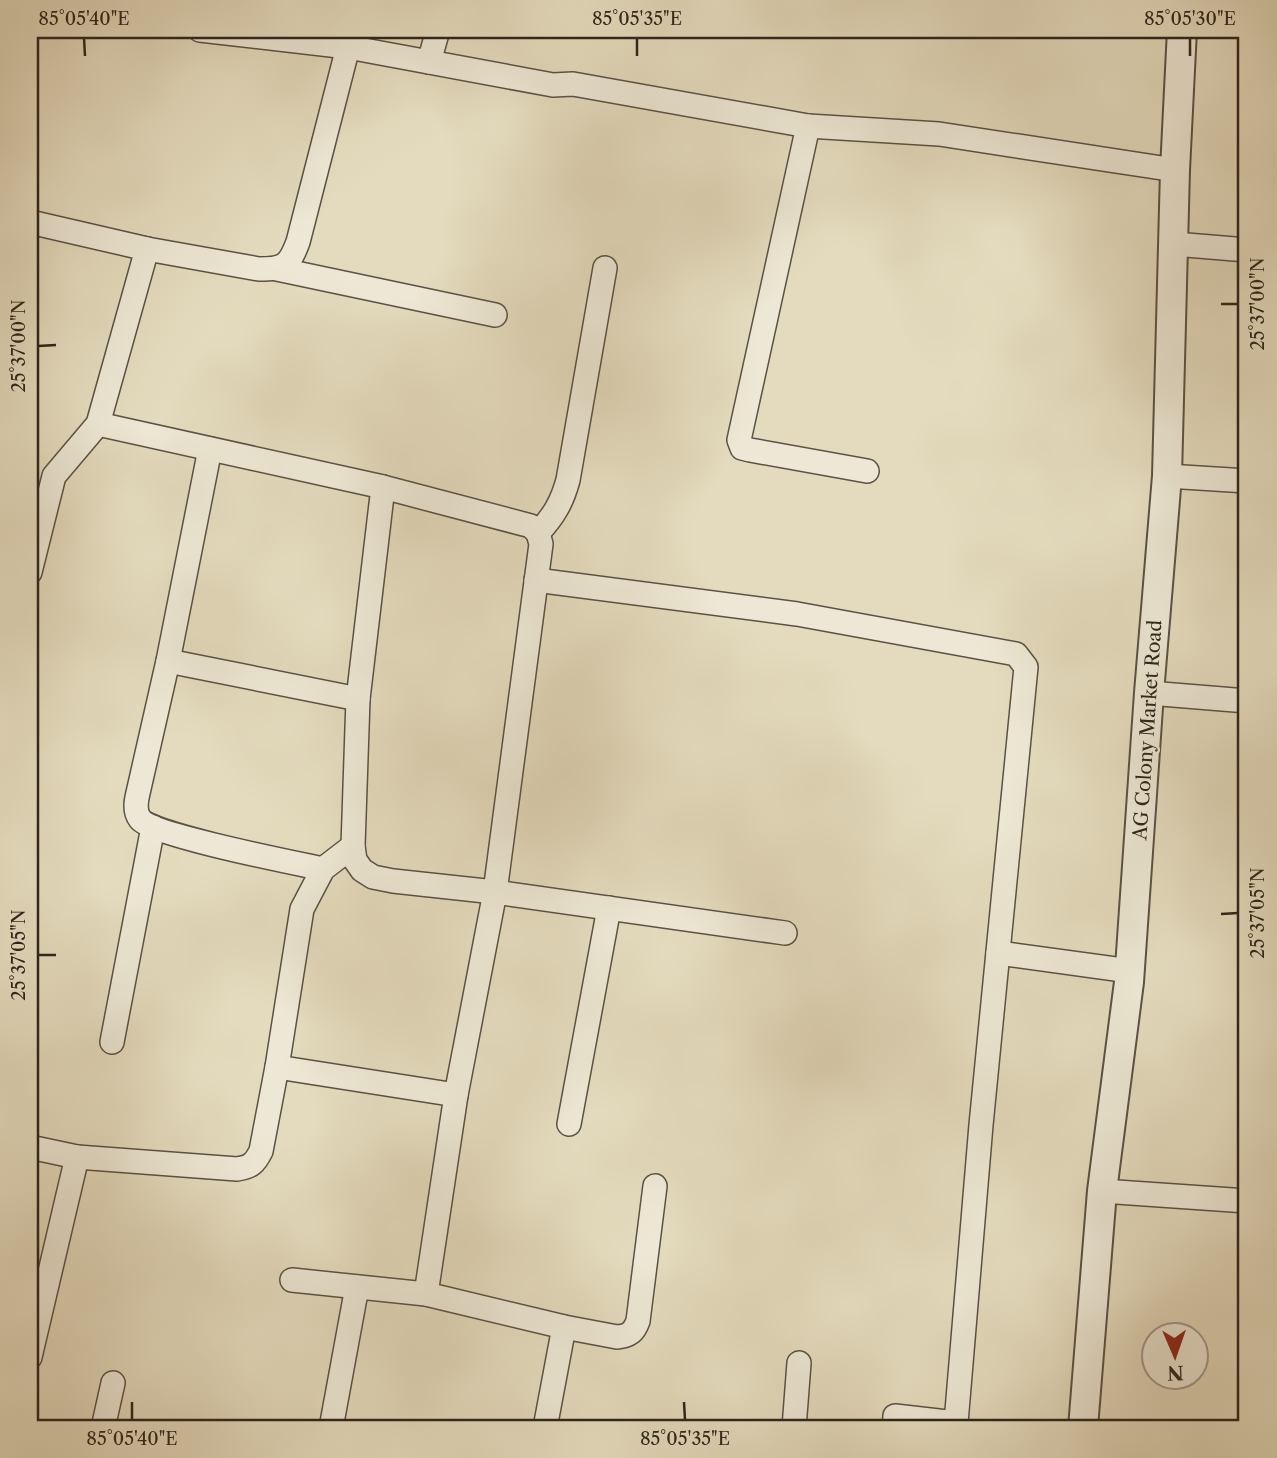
<svg xmlns="http://www.w3.org/2000/svg" width="1277" height="1458" font-family="'Libre Caslon Text',serif">
	<rect width="100%" height="100%" fill="#e4dbbe"/>
	<filter id="stains"><feTurbulence type="fractalNoise" baseFrequency=".00286" numOctaves="4"/><feColorMatrix values="0 0 0 0 .2 0 0 0 0 .09 0 0 0 0 .02 0 0 0 .5 -.17"/></filter>
	<radialGradient id="worn" r=".72"><stop offset=".6" stop-color="#630" stop-opacity="0"/><stop offset="1" stop-color="#630" stop-opacity=".3"/></radialGradient>
	<g fill="none" stroke-linecap="round" stroke-linejoin="round">
		<!-- minor casing -->
		<g stroke="#5a5244" stroke-width="26">
			<g id="minor">
				<path d="M 200,30 L 348,47 L 553,85 L 573,84 L 808,126 L 939,134 L 1175,170"/>
				<path d="M 429,62 L 438,30"/>
				<path d="M 808,126 L 739,440 L 742,448 L 750,450 L 867,471"/>
				<path d="M 30,222 L 147,249 L 98,424 L 54,476 L 30,572"/>
				<path d="M 1174,244 L 1247,250"/>
				<path d="M 147,249 L 259,269 C 284,269 289,266 298,242 L 348,47"/>
				<path d="M 277,269 L 495,315"/>
				<path d="M 98,424 L 383,487 L 358,699 L 353,846 L 355,860 L 362,870 L 373,877 L 393,881 L 495,892 L 785,933"/>
				<path d="M 210,449 L 168,661 L 138,793 C 136,801 134,811 140,819 C 152,835 295,863 323,869"/>
				<path d="M 1167,476 L 1247,481"/>
				<path d="M 383,487 L 531,526 L 538,533 L 541,544 L 495,892 L 456,1095 L 426,1294"/>
				<path d="M 538,533 C 554,516 562,502 568,480 L 605,268"/>
				<path d="M 536,580 L 797,614 L 1016,654 L 1026,667 L 981,1125 L 956,1423 L 895,1416 L 894,1428"/>
				<path d="M 168,661 L 358,699"/>
				<path d="M 1149,693 L 1247,701"/>
				<path d="M 998,953 L 1130,971"/>
				<path d="M 112,1042 L 153,827"/>
				<path d="M 277,1067 L 456,1095"/>
				<path d="M 569,1124 L 609,908"/>
				<path d="M 30,1147 L 77,1157 L 237,1169 C 251,1167 255,1163 261,1151 L 277,1067 L 302,909 L 323,869 L 353,846"/>
				<path d="M 1102,1191 L 1247,1201"/>
				<path d="M 292,1280 L 426,1294 L 564,1327 L 617,1337 C 629,1336 634,1332 638,1321 L 655,1186"/>
				<path d="M 30,1357 L 77,1157"/>
				<path d="M 103,1428 L 113,1383"/>
				<path d="M 331,1428 L 357,1287"/>
				<path d="M 545,1428 L 564,1327"/>
				<path d="M 794,1428 L 799,1363"/>
			</g>
		</g>
		<!-- tertiary casing -->
		<g stroke="#5a5244" stroke-width="32">
			<path id="tertiary" d="M 1083,1428 L 1102,1191 L 1129,982 L 1149,693 L 1167,476 L 1175,170 L 1182,30"/>
		</g>
		<!-- minor -->
		<use href="#minor" stroke="#ede8d5" stroke-width="23"/>
		<!-- tertiary -->
		<use href="#tertiary" stroke="#ede8d5" stroke-width="28"/>
	</g>
	<!-- ticks -->
	<path fill="none" stroke="#2c251b" stroke-width="2.5" d="M 84,38 L 85,56M 637,38 L 637,56M 1190,38 L 1190,56M 1221,304 L 1238,304M 38,346 L 56,345M 1221,914 L 1238,913M 38,955 L 56,955M 132,1402 L 132,1420M 684,1402 L 685,1420"/>
	<g text-anchor="middle" stroke-width="5" stroke-linejoin="round" paint-order="stroke">
		<!-- street labels -->
		<g font-size="19" fill="#2c251b" stroke="#ede8d5">
			<text transform="translate(1147 730) rotate(-86)" y="7">AG Colony Market Road</text>
		</g>
	</g>
	<!-- margin -->
	<rect width="1277" height="1458" fill="none" stroke="#e4dbbe" stroke-width="77"/>
	<!-- north arrow -->
	<g transform="translate(1175 1356) rotate(178)"><circle r="33" fill="#ede8d5" stroke="#a09a8b" stroke-width="2"/>
	<path d="M0-5L12 26L0 18L-12 26Z" fill="#8f2418"/>
	<text y="-10" font-size="19" font-weight="bold" text-anchor="middle" fill="#2c251b">N</text>
	</g>
	<rect x="38" y="38" width="1200" height="1382" fill="none" stroke="#2c251b" stroke-width="2.5"/>
	<g font-size="18" text-anchor="middle" fill="#2c251b">
		<text x="84" y="25">85°05'40"E</text>
		<text x="637" y="25">85°05'35"E</text>
		<text x="1190" y="25">85°05'30"E</text>
		<text transform="translate(1258 304) rotate(-90)" y="6">25°37'00"N</text>
		<text transform="translate(19 346) rotate(-90)" y="6">25°37'00"N</text>
		<text transform="translate(1258 913) rotate(-90)" y="6">25°37'05"N</text>
		<text transform="translate(19 955) rotate(-90)" y="6">25°37'05"N</text>
		<text x="132" y="1445">85°05'40"E</text>
		<text x="685" y="1445">85°05'35"E</text>
	</g>
	<rect width="100%" height="100%" filter="url(#stains)"/>
	<rect width="100%" height="100%" fill="url(#worn)"/>
</svg>
